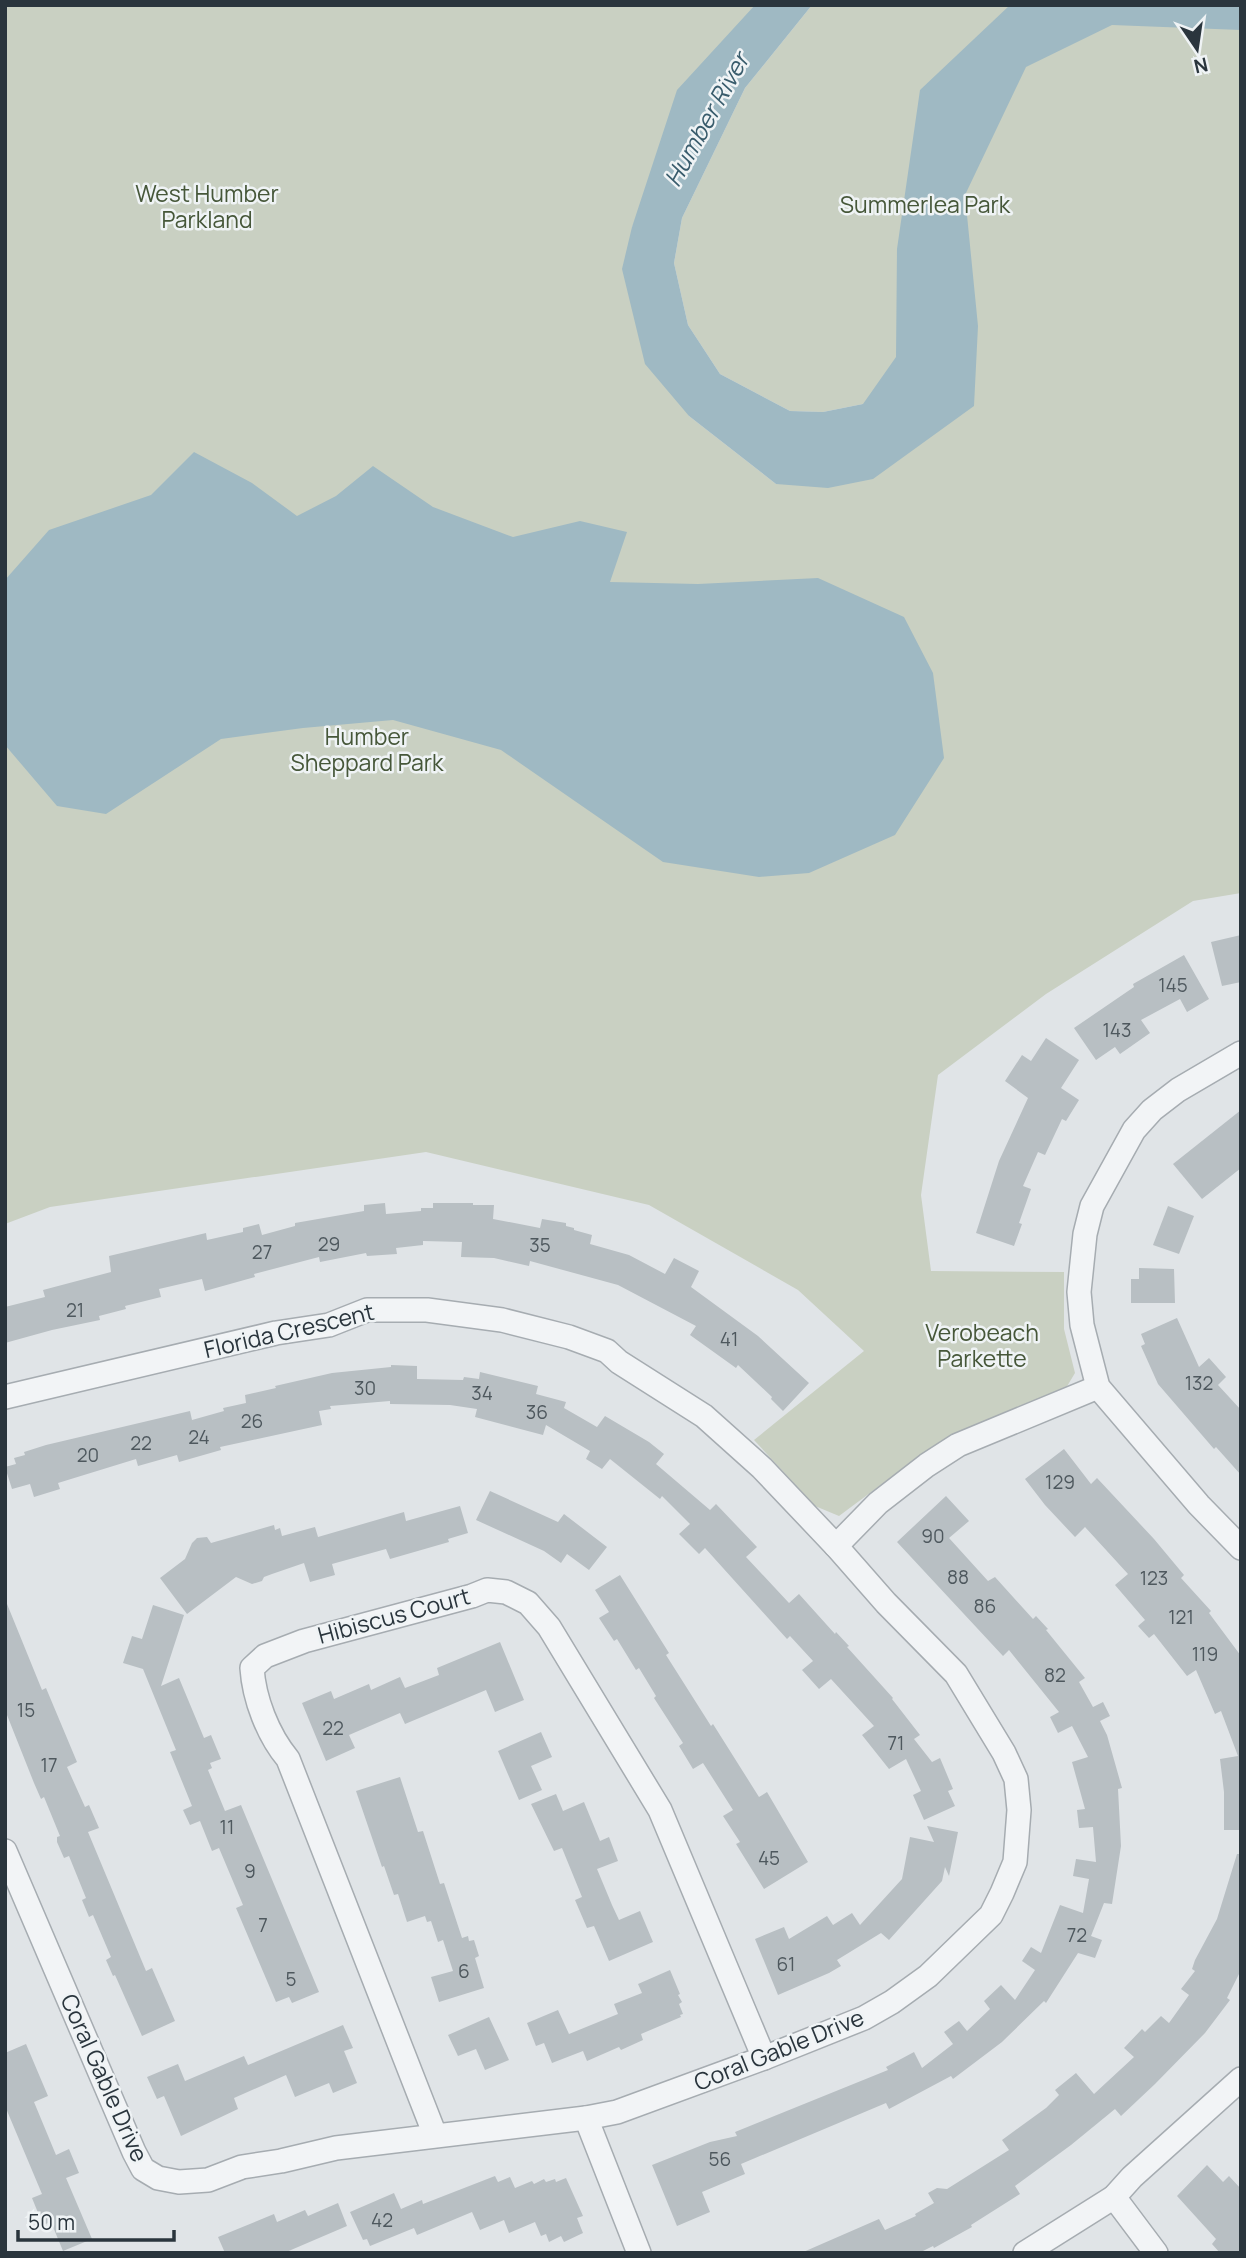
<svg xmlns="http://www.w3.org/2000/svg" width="1246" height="2258" font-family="Manrope,sans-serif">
	<rect width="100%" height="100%" fill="#e0e4e7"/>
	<!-- green -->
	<path fill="#c9d0c2" d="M 5,5 L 755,5 L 744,19 L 632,227 L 689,416 L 776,484 L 863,404 L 823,412 L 790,411 L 720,374 L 688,325 L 674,263 L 682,218 L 745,88 L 812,5 L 1241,5 L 1241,893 L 1193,901 L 1046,994 L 938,1075 L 921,1195 L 931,1271 L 1064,1272 L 1064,1329 L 1075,1373 L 1063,1393 L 933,1446 L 839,1516 L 815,1506 L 754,1440 L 864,1351 L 798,1290 L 649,1205 L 426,1152 L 50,1207 L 5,1224 Z"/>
	<!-- water -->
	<g fill="#9fb9c3">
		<path d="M 755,5 L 812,5 L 745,88 L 682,218 L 674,263 L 688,325 L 720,374 L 790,411 L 823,412 L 863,404 L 896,357 L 897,249 L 920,90 L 1010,5 L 1241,5 L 1241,30 L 1112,25 L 1026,67 L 965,195 L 978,326 L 974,406 L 873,479 L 828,488 L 776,484 L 689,416 L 645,364 L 622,269 L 632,227 L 677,90 Z"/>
		<path d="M 194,452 L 252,483 L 297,516 L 336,496 L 373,466 L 433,507 L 513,537 L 580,521 L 627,532 L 610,582 L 698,584 L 818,578 L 904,617 L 933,673 L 944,758 L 895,835 L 809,873 L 759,877 L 663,862 L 501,750 L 393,720 L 303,728 L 221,739 L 106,814 L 57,806 L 5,745 L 5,580 L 49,530 L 151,495 Z"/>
	</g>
	<!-- building -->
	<g fill="#b8bfc3">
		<path d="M 1241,935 L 1241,982 L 1222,986 L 1211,942 Z"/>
		<path d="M 1184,955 L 1209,999 L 1187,1012 L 1180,999 L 1141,1020 L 1150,1033 L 1120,1054 L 1115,1047 L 1096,1060 L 1074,1028 L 1134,987 L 1133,984 Z"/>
		<path d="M 1046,1038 L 1079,1060 L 1061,1088 L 1079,1100 L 1066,1121 L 1062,1119 L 1045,1155 L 1038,1152 L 1023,1186 L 1031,1189 L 1019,1223 L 1022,1224 L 1014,1246 L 976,1233 L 999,1161 L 1028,1098 L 1005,1081 L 1022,1055 L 1031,1061 Z"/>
		<path d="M 1241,1110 L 1241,1168 L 1202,1199 L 1173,1164 Z"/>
		<path d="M 385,1203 L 386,1214 L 421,1211 L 421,1208 L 433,1208 L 433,1203 L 473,1203 L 473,1205 L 494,1205 L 493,1219 L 540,1228 L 542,1219 L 566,1223 L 566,1226 L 574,1228 L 574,1230 L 592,1235 L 590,1244 L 629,1255 L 665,1274 L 674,1258 L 699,1271 L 691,1287 L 758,1336 L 809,1383 L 783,1411 L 771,1399 L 772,1397 L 738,1365 L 736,1368 L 690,1335 L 696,1326 L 618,1285 L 530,1261 L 529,1266 L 494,1258 L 461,1257 L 462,1242 L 423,1241 L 423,1245 L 396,1248 L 397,1254 L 367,1256 L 366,1253 L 320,1262 L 319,1257 L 254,1274 L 255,1277 L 205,1291 L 202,1279 L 159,1289 L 161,1297 L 125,1306 L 126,1309 L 99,1316 L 100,1320 L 52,1330 L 5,1343 L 5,1307 L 45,1297 L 43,1290 L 111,1272 L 109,1256 L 206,1233 L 207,1240 L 243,1232 L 243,1228 L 259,1224 L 262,1235 L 295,1226 L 295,1223 L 364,1211 L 364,1205 Z"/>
		<path d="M 1168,1206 L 1194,1216 L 1179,1254 L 1153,1245 Z"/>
		<path d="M 1139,1268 L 1174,1269 L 1175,1303 L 1131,1303 L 1131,1279 L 1139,1279 Z"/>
		<path d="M 1177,1318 L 1199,1367 L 1209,1358 L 1226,1377 L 1218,1385 L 1241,1410 L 1241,1475 L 1216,1447 L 1214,1449 L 1158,1384 L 1141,1346 L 1145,1344 L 1141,1334 Z"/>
		<path d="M 391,1365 L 417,1366 L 417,1379 L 463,1380 L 464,1377 L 479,1379 L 480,1372 L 538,1386 L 536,1394 L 566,1402 L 564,1408 L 597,1427 L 605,1416 L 649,1442 L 664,1454 L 656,1464 L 710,1510 L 716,1504 L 757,1547 L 746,1557 L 789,1603 L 799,1594 L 835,1634 L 836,1632 L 849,1646 L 847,1647 L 893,1698 L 892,1699 L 920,1735 L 914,1739 L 932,1762 L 940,1758 L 953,1789 L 948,1791 L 955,1806 L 924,1820 L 913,1795 L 921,1791 L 906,1759 L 889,1769 L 862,1735 L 874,1726 L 831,1679 L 819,1689 L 802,1670 L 813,1661 L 790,1636 L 787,1639 L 705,1548 L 699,1554 L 679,1534 L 690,1524 L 662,1496 L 660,1499 L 610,1459 L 602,1469 L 586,1459 L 590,1451 L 546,1425 L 543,1435 L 475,1417 L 477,1409 L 450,1405 L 390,1404 L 390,1401 L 330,1406 L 331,1409 L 319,1411 L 322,1425 L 220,1447 L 221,1450 L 179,1462 L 177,1455 L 138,1466 L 136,1459 L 58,1483 L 60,1489 L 34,1497 L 30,1484 L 12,1489 L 5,1467 L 16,1464 L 14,1458 L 25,1455 L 24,1452 L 46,1445 L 190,1411 L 192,1420 L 224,1411 L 223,1408 L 246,1403 L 245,1395 L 276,1388 L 275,1386 L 332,1373 L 391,1367 Z"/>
		<path d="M 1064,1449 L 1091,1484 L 1097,1478 L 1154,1539 L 1184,1575 L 1181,1578 L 1211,1611 L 1209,1613 L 1241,1656 L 1241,1830 L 1224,1830 L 1224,1792 L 1220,1759 L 1238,1756 L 1221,1711 L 1215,1714 L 1196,1670 L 1187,1676 L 1154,1634 L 1149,1638 L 1138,1626 L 1145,1620 L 1115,1585 L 1128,1574 L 1085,1527 L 1075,1537 L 1045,1505 L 1025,1479 Z"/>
		<path d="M 490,1491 L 558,1522 L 564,1514 L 607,1547 L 589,1570 L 567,1554 L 561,1563 L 544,1551 L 476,1520 Z"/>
		<path d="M 946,1496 L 969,1521 L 949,1538 L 988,1581 L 995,1577 L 1033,1619 L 1036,1616 L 1048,1629 L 1046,1630 L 1085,1678 L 1079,1682 L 1093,1707 L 1103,1702 L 1110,1716 L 1100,1721 L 1107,1735 L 1122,1788 L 1118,1789 L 1121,1846 L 1112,1904 L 1104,1903 L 1091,1936 L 1102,1940 L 1095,1958 L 1078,1953 L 1046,2003 L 1044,2001 L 1002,2042 L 953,2079 L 951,2076 L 889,2109 L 886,2103 L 741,2164 L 745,2174 L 702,2192 L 710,2212 L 677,2226 L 652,2165 L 710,2142 L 737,2136 L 735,2132 L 888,2070 L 886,2067 L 914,2052 L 922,2068 L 953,2044 L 944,2032 L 959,2021 L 967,2031 L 990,2009 L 984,2001 L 1001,1985 L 1015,2000 L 1035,1970 L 1022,1961 L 1031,1947 L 1041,1953 L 1060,1905 L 1083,1913 L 1089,1879 L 1073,1876 L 1076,1859 L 1096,1862 L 1093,1827 L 1079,1828 L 1077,1810 L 1085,1809 L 1072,1762 L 1088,1757 L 1072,1726 L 1058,1733 L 1050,1717 L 1059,1712 L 1009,1650 L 1003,1656 L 897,1542 Z"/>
		<path d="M 460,1506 L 468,1533 L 448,1539 L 449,1542 L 390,1559 L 386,1549 L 332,1564 L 335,1575 L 310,1582 L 304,1563 L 272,1574 L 264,1577 L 262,1581 L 252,1584 L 236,1577 L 187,1614 L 160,1578 L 185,1559 L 192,1543 L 197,1538 L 207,1537 L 211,1543 L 274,1525 L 275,1530 L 280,1528 L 282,1536 L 315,1527 L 318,1537 L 404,1512 L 406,1521 Z"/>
		<path d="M 620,1575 L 669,1653 L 666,1655 L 711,1726 L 713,1724 L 759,1797 L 767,1792 L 808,1862 L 764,1889 L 736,1844 L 740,1842 L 723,1816 L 733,1810 L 703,1763 L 693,1769 L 679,1746 L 683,1743 L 654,1698 L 656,1696 L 639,1668 L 636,1670 L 617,1639 L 614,1641 L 599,1618 L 609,1612 L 595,1590 Z"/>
		<path d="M 5,1599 L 42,1690 L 46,1688 L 77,1762 L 67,1767 L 85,1807 L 89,1805 L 99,1828 L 88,1832 L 146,1971 L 152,1968 L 175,2021 L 142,2036 L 115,1975 L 113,1976 L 106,1960 L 111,1957 L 93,1915 L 89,1917 L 82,1900 L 86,1898 L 69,1856 L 64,1858 L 57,1842 L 57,1837 L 60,1836 L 44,1797 L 41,1799 L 34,1783 L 5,1710 Z"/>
		<path d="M 153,1605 L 184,1615 L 161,1686 L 179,1678 L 204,1738 L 211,1735 L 221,1759 L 210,1763 L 212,1768 L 208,1770 L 225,1811 L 241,1805 L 319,1992 L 292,2003 L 289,1997 L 276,2002 L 236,1908 L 243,1905 L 219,1848 L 212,1851 L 200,1821 L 190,1825 L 183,1810 L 192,1806 L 170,1752 L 176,1750 L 143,1669 L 123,1663 L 132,1636 L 142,1639 Z"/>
		<path d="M 500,1642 L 524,1700 L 495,1712 L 486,1690 L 405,1724 L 400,1713 L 349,1735 L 355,1748 L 326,1761 L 302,1703 L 331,1691 L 334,1699 L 369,1684 L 371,1690 L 400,1677 L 405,1688 L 439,1675 L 437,1668 Z"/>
		<path d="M 541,1732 L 552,1757 L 531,1766 L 542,1790 L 519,1800 L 498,1751 Z"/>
		<path d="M 400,1777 L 418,1832 L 423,1831 L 440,1884 L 444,1883 L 462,1938 L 468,1936 L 469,1941 L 474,1940 L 479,1956 L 475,1958 L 484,1988 L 439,2002 L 431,1977 L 453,1971 L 443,1940 L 438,1942 L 431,1921 L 427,1922 L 425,1916 L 407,1922 L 398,1894 L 394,1895 L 384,1866 L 382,1867 L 356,1791 Z"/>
		<path d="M 556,1794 L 563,1811 L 584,1802 L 600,1841 L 609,1837 L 618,1861 L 597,1869 L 612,1905 L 619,1920 L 640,1911 L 653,1942 L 609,1961 L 594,1926 L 587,1928 L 575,1900 L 582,1897 L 562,1848 L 554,1851 L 531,1804 Z"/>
		<path d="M 927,1826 L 958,1832 L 949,1876 L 945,1867 L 942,1881 L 889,1940 L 881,1933 L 837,1960 L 841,1966 L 829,1973 L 778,1995 L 755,1939 L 784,1927 L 789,1939 L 827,1916 L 833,1925 L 852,1913 L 860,1925 L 902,1879 L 910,1837 L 934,1842 Z"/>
		<path d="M 1237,1854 L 1241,1854 L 1241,1970 L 1227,1998 L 1230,2000 L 1205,2033 L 1155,2084 L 1121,2116 L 1115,2109 L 1071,2145 L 1015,2186 L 1020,2194 L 971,2225 L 972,2227 L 934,2248 L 933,2246 L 919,2253 L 801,2253 L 879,2219 L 885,2230 L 916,2216 L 915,2214 L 934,2203 L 928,2193 L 937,2188 L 947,2189 L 1009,2150 L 1002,2140 L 1046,2108 L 1059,2095 L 1055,2090 L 1076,2073 L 1094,2094 L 1134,2057 L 1124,2048 L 1142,2029 L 1145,2032 L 1161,2016 L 1169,2023 L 1189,1995 L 1181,1989 L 1195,1971 L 1192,1969 L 1195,1960 L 1217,1919 Z"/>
		<path d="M 670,1970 L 680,1994 L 678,1995 L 682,2002 L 679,2004 L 683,2014 L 680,2015 L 681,2017 L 641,2034 L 643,2040 L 621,2050 L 619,2047 L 587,2061 L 583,2051 L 552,2063 L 544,2043 L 536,2046 L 527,2023 L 558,2010 L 569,2034 L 618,2014 L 614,2004 L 642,1993 L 638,1984 Z"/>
		<path d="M 489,2017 L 509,2060 L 485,2070 L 476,2049 L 458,2056 L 448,2035 Z"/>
		<path d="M 343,2025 L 353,2048 L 344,2051 L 357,2083 L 333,2093 L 329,2083 L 295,2097 L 286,2075 L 234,2098 L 238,2109 L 181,2136 L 164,2096 L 157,2099 L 147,2077 L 178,2064 L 185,2081 L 244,2056 L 248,2065 Z"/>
		<path d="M 26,2044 L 48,2096 L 34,2102 L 56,2155 L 69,2149 L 79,2173 L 66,2178 L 92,2239 L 63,2251 L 51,2222 L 43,2225 L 32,2198 L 42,2194 L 5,2106 L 5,2053 Z"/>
		<path d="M 1207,2165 L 1223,2182 L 1229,2176 L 1241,2189 L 1241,2253 L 1220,2253 L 1212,2244 L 1216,2239 L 1177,2196 Z"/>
		<path d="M 495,2176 L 498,2182 L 510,2177 L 515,2188 L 532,2181 L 534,2184 L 544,2179 L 546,2182 L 555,2179 L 556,2182 L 566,2178 L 583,2216 L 577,2218 L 583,2233 L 564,2242 L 561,2236 L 549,2242 L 546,2234 L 541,2236 L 535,2222 L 509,2233 L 504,2220 L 480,2230 L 472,2212 L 417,2235 L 414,2228 L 370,2246 L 367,2239 L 363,2240 L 350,2212 L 394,2193 L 401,2209 L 422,2200 L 423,2204 Z"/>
		<path d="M 338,2203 L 347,2226 L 284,2253 L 225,2253 L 218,2237 L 274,2214 L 277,2222 L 305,2210 L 308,2216 Z"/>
	</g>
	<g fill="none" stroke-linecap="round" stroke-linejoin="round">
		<!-- street casing -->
		<g stroke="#a6acb1" stroke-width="26">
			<g id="street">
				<path d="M 1241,1053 L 1178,1090 L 1152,1110 L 1134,1130 L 1092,1206 L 1085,1234 L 1079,1292 L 1082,1325 L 1098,1387 L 1199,1505 L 1241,1548"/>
				<path d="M 5,1397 L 276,1333 L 329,1325 L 367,1310 L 427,1310 L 502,1320 L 569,1337 L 607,1351 L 619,1362 L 704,1416 L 762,1468 L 836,1546 L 886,1603 L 956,1674 L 1004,1753 L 1016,1779 L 1019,1810 L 1015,1862 L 1002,1893 L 991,1915 L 928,1976 L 892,2002 L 864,2018 L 764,2058 L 617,2112 L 586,2118 L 336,2148 L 281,2161 L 242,2167 L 208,2180 L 179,2182 L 158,2178 L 143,2169 L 134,2152 L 5,1851"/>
				<path d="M 836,1546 L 878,1503 L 927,1465 L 958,1445 L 1098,1387"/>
				<path d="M 586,2118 L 639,2253"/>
				<path d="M 435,2135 L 288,1759 C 268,1735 254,1699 252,1668 L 265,1656 L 304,1641 L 472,1596 L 487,1590 L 506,1592 L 528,1603 L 549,1627 L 660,1810 L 764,2058"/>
				<path d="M 1114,2197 L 1156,2253"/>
				<path d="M 1025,2253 L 1114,2197 L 1132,2177 L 1241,2079"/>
			</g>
		</g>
		<!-- street -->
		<use href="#street" stroke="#f2f4f6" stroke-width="23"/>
	</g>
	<g text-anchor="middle" stroke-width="5" stroke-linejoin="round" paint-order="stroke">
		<!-- number labels -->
		<g font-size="19" fill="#4e585e">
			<text x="1173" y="992">145</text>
			<text x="1117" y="1037">143</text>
			<text x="329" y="1251">29</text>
			<text x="540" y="1252">35</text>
			<text x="262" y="1259">27</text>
			<text x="75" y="1317">21</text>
			<text x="729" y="1346">41</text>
			<text x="1199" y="1390">132</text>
			<text x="365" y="1395">30</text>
			<text x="482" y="1400">34</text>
			<text x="537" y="1419">36</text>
			<text x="252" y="1428">26</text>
			<text x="199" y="1444">24</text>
			<text x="141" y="1450">22</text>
			<text x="88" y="1462">20</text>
			<text x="1060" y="1489">129</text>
			<text x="933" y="1543">90</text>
			<text x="958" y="1584">88</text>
			<text x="1154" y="1585">123</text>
			<text x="985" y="1613">86</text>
			<text x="1181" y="1624">121</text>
			<text x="1205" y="1661">119</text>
			<text x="1055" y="1682">82</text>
			<text x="26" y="1717">15</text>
			<text x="333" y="1735">22</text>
			<text x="896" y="1750">71</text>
			<text x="49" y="1772">17</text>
			<text x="227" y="1834">11</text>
			<text x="769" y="1865">45</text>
			<text x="250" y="1878">9</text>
			<text x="263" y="1932">7</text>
			<text x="1077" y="1942">72</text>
			<text x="786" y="1971">61</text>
			<text x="464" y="1978">6</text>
			<text x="291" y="1986">5</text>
			<text x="720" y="2166">56</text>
			<text x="382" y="2227">42</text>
		</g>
		<!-- park labels -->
		<g font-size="23" fill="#465739" stroke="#eff3f5">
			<text x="207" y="202">West Humber<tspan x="207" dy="26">Parkland</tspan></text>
			<text x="925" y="213">Summerlea Park</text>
			<text x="367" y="745">Humber<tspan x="367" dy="26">Sheppard Park</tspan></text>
			<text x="982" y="1341">Verobeach<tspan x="982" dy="26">Parkette</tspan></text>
		</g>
		<!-- street labels -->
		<g font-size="23" fill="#2a353d" stroke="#eff3f5">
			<text transform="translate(289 1331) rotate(-13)" y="8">Florida Crescent</text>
			<text transform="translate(394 1616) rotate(-15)" y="8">Hibiscus Court</text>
			<text transform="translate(779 2050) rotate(-22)" y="8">Coral Gable Drive</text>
			<text transform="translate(104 2078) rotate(66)" y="8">Coral Gable Drive</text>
		</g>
		<!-- water labels -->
		<g font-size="24" font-style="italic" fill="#395c6c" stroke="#eff3f5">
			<text transform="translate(707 120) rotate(-61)" y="8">Humber River</text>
		</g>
	</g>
	<!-- border -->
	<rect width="1246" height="2258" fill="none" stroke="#2a353d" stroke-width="14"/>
	<!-- north arrow -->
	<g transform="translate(1197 49) rotate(167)" stroke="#eff3f5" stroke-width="5" paint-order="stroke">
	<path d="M0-5L12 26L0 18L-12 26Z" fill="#2a353d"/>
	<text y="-10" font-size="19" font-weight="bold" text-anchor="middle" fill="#2a353d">N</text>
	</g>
	<!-- scale -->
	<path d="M18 2230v10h156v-10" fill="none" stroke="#2a353d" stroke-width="3.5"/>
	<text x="28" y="2230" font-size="21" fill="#2a353d" stroke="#eff3f5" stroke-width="5" paint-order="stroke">50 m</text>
</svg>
